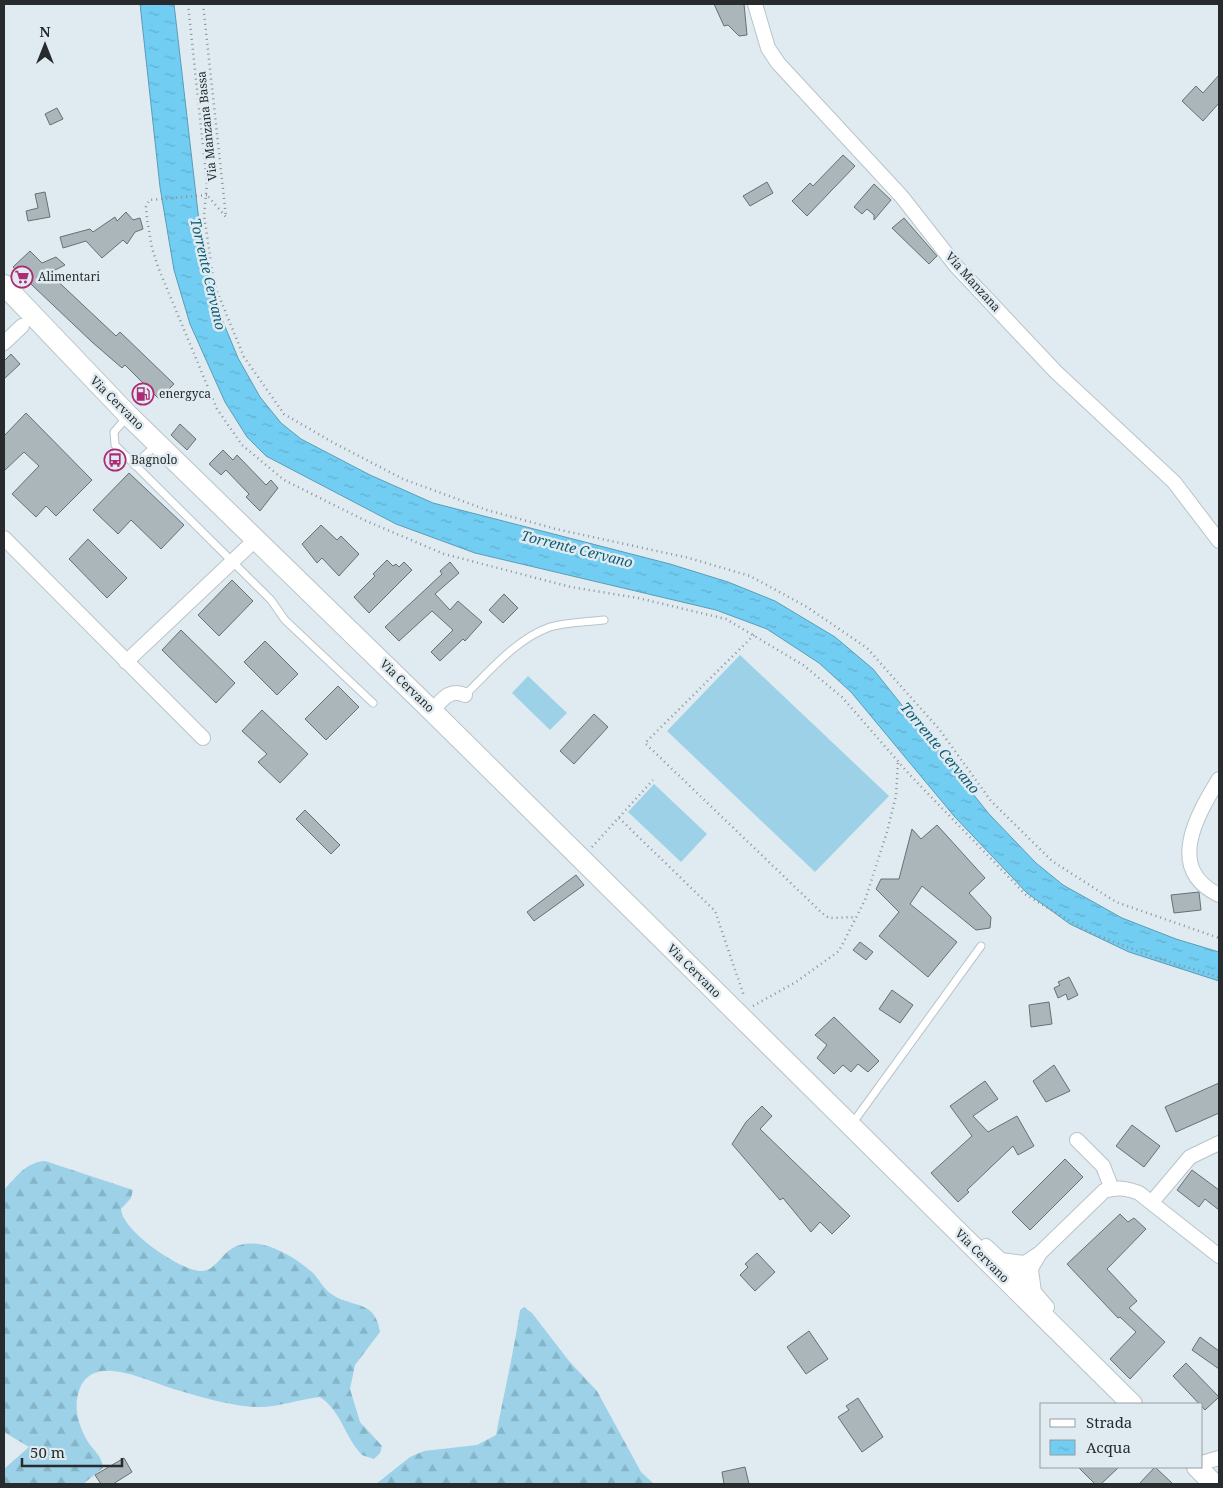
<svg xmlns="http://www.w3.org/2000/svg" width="1223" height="1488" font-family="'Noto Serif',serif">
	<defs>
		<pattern id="forest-firs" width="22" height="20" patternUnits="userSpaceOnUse" patternTransform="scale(1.25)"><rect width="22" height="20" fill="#9cd1e8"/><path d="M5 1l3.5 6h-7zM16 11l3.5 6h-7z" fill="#86b4c7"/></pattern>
		<pattern id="water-ripples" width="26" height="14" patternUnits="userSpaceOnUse" patternTransform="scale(1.25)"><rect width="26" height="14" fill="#71cdf2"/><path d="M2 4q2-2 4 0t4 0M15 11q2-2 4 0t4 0" fill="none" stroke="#62b0d0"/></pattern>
	</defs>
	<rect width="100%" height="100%" fill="#dfebf0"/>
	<!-- forest -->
	<g fill="url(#forest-firs)">
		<path d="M 45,1161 L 133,1190 L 131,1198 L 121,1209 C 122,1231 182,1272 202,1271 C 223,1270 221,1236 264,1245 C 280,1249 300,1261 313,1273 C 319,1279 323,1288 330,1293 C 351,1309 375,1298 380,1332 L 355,1365 L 350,1389 L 360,1422 L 382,1446 L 380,1453 L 374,1459 L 362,1455 C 345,1437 341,1411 320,1397 C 300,1399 280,1407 259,1407 C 235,1407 200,1397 177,1390 C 150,1383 92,1350 79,1391 C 73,1408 79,1427 88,1442 C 94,1451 102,1456 103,1468 L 83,1484 L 4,1484 L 4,1469 L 29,1447 L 4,1432 L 4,1190 C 16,1177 26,1162 45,1161 Z"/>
		<path d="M 524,1307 L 532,1313 L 569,1361 L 597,1391 L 635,1461 L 641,1472 L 654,1484 L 376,1484 L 410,1457 L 424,1451 L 477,1445 L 496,1435 C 504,1393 514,1351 520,1310 Z"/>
	</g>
	<!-- pitch -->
	<g fill="#9cd1e8">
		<path d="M 740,655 L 889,796 L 815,872 L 667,731 Z"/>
		<path d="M 528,676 L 567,713 L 550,730 L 512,693 Z"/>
		<path d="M 654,784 L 707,834 L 681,862 L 628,812 Z"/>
	</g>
	<!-- water -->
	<path fill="url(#water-ripples)" stroke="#5b9cb7" d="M 140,4 L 174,4 L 203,256 L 212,295 L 238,358 L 260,397 L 281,423 L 301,439 L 370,475 L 433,503 L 670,564 L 728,582 L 775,601 L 835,637 L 873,669 L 989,814 L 1036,863 L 1063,885 L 1122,918 L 1176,939 L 1219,952 L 1219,981 L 1129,952 L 1070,924 L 1027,893 L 954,816 L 851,692 L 819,663 L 767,629 L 716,610 L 475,553 L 396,524 L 266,456 L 247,437 L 225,402 L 190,324 L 174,270 L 160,187 Z"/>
	<!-- building -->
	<g fill="#abb6bb" stroke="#667075">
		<path d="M 714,4 L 744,4 L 747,35 L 739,36 L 728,25 L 724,26 Z"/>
		<path d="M 1219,75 L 1219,103 L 1203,121 L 1182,101 L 1196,86 L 1203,93 Z"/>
		<path d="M 57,108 L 63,119 L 50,125 L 45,114 Z"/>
		<path d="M 843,155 L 855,166 L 807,216 L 792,201 L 810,183 L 813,186 Z"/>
		<path d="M 767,182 L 773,193 L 750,206 L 743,196 Z"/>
		<path d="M 874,184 L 891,200 L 874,220 L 874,215 L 867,209 L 862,214 L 854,207 Z"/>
		<path d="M 45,192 L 50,217 L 28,221 L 26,211 L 38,208 L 35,194 Z"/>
		<path d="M 126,212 L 133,220 L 140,218 L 143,229 L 135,232 L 127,244 L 123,240 L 102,258 L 86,241 L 63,248 L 60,237 L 90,229 L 93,232 L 115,217 L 117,221 Z"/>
		<path d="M 904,218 L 937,256 L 929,264 L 892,228 Z"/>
		<path d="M 30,251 L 42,263 L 56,257 L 65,265 L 49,273 L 116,336 L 120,332 L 174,384 L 159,399 L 125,365 L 122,368 L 92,342 L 13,267 Z"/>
		<path d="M 11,354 L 20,364 L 4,379 L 4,361 Z"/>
		<path d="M 26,413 L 92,480 L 56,516 L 46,506 L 36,517 L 12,494 L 39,466 L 24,452 L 4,471 L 4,436 Z"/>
		<path d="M 180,424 L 196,439 L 187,450 L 171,435 Z"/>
		<path d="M 223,450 L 233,460 L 237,455 L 266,485 L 271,480 L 278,488 L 260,511 L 246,497 L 249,494 L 226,470 L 221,475 L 209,464 Z"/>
		<path d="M 129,473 L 184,525 L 161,549 L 131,520 L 118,534 L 93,510 Z"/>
		<path d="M 321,525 L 337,540 L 341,536 L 359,554 L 339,576 L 322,558 L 317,563 L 302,544 Z"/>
		<path d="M 88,539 L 127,578 L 107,598 L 69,559 Z"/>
		<path d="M 387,560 L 393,566 L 396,564 L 399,567 L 404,562 L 412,570 L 369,613 L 354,597 L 375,576 L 373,574 Z"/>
		<path d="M 450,562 L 459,573 L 435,594 L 450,610 L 458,601 L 482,622 L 465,641 L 463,639 L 440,661 L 431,652 L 453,630 L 432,611 L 399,641 L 385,627 L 442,574 L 440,571 Z"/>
		<path d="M 232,580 L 253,601 L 219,636 L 198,615 Z"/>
		<path d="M 504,594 L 518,608 L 503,623 L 489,610 Z"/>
		<path d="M 181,630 L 235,683 L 216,703 L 162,650 Z"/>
		<path d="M 265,641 L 298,674 L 277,695 L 244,662 Z"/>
		<path d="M 338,686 L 359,707 L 326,740 L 305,719 Z"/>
		<path d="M 262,710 L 308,754 L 280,783 L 258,762 L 267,754 L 242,731 Z"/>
		<path d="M 594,714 L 608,727 L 574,764 L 560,751 Z"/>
		<path d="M 305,810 L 340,845 L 331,854 L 296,819 Z"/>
		<path d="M 937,825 L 985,878 L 969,893 L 991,917 L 990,928 L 976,930 L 922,886 L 910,904 L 957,942 L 928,977 L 879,936 L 899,912 L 876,889 L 881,879 L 899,879 L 912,829 L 921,839 Z"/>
		<path d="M 576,875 L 584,885 L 534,921 L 527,912 Z"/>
		<path d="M 1199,892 L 1201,910 L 1174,913 L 1171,895 Z"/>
		<path d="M 860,942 L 873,952 L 866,960 L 853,950 Z"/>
		<path d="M 1069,977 L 1078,995 L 1068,1000 L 1066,994 L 1058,998 L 1054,988 L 1060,985 L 1058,982 Z"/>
		<path d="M 892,990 L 913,1005 L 900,1023 L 879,1009 Z"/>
		<path d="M 1049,1002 L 1052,1024 L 1031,1027 L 1029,1005 Z"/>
		<path d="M 834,1017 L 879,1061 L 868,1072 L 858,1064 L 851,1072 L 843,1065 L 834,1074 L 817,1058 L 827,1045 L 815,1035 Z"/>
		<path d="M 1054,1065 L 1070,1091 L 1046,1102 L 1033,1081 Z"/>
		<path d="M 985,1081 L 998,1099 L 973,1116 L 988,1132 L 1017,1116 L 1034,1146 L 1018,1155 L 1013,1146 L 967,1190 L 969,1192 L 958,1202 L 931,1173 L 972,1136 L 950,1106 Z"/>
		<path d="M 1219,1083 L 1219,1113 L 1176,1132 L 1165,1107 Z"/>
		<path d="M 762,1106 L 772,1116 L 760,1129 L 850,1216 L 832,1234 L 820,1222 L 811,1232 L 783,1198 L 780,1200 L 732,1144 L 746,1122 Z"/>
		<path d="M 1132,1125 L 1160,1146 L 1144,1167 L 1116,1146 Z"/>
		<path d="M 1065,1159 L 1083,1177 L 1030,1230 L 1012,1212 Z"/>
		<path d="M 1192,1170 L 1219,1190 L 1219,1210 L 1205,1199 L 1199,1207 L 1177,1190 Z"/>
		<path d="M 1120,1214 L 1128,1222 L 1134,1218 L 1146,1229 L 1107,1269 L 1137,1301 L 1129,1308 L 1165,1342 L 1130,1379 L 1110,1359 L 1136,1332 L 1120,1317 L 1118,1318 L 1067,1264 Z"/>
		<path d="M 757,1253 L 775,1272 L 755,1291 L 740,1275 L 748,1267 L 745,1264 Z"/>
		<path d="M 809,1331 L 828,1359 L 806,1374 L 787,1347 Z"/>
		<path d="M 1200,1337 L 1219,1351 L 1219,1369 L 1192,1350 Z"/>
		<path d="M 1186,1363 L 1219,1397 L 1205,1410 L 1173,1376 Z"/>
		<path d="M 858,1398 L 883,1437 L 862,1452 L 838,1417 L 849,1410 L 846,1406 Z"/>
		<path d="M 124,1458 L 132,1472 L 113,1484 L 101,1484 L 95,1475 Z"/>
		<path d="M 745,1467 L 749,1484 L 724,1484 L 722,1472 Z"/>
		<path d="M 1078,1467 L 1119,1467 L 1101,1484 L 1095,1484 Z"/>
		<path d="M 1155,1467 L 1173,1484 L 1139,1484 Z"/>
	</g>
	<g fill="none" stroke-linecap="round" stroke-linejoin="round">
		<!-- service casing -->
		<g stroke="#b9c4c9" stroke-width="9">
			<g id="service">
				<path d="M 128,416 L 114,432 L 115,445 L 271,600 L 285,620 L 373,703"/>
				<path d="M 134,465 L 156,445"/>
				<path d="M 465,695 C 490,671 516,639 550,627 C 567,622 587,622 604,620"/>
				<path d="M 852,1124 L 981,946"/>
			</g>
		</g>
		<!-- minor casing -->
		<g stroke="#b9c4c9" stroke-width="16">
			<g id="minor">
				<path d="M 755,4 L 768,48 L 778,63 L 902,197 L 956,266 L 1056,372 L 1174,482 L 1219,541"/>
				<path d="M 4,343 L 22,326"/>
				<path d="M 4,538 L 203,738"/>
				<path d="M 126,662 L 255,540"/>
				<path d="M 432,711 C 442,700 449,688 465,695"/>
				<path d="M 1219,779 C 1197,815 1165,869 1219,895"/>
				<path d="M 1077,1140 L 1103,1166 L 1112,1189"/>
				<path d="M 1152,1202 L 1190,1157 L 1219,1143"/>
				<path d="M 986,1246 L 1001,1260 L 1024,1263"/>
				<path d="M 1040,1253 L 1024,1280 L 1009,1283 L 1013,1271 L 1040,1253 L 1104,1191 C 1117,1187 1126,1188 1139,1193 L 1219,1256"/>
				<path d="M 1031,1270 L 1034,1292 L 1047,1307"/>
				<path d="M 1202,1463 L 1219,1458"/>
			</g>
		</g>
		<!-- secondary casing -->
		<g stroke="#b9c4c9" stroke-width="22">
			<g id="secondary">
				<path d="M 4,285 L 128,415 L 432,711 L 1132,1404"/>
				<path d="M 1197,1467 L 1214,1484"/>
			</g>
		</g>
		<!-- path -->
		<g stroke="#8a9295" stroke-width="2.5" stroke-dasharray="1 4" stroke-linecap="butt">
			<path d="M 188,4 L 207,184 L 204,215 L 214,284 L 244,357 L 284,414 L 334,443 L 403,479 L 487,510 L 556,529 L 689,558 L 750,576 L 807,607 L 867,648 L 939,729 L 991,801 L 1052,861 L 1116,902 L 1219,938"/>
			<path d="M 203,4 L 226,217 L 207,195"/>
			<path d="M 207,195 L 149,200 L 146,207 L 147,219 L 152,248 L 158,267 L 217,409 L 242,445 L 284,480 L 364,520 L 444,554 L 571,587 L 638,598 L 726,619 L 803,665 L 842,697 L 909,774 L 1026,895 L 1091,933 L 1153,957 L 1219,977"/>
			<path d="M 754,635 L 645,743 L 822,913 L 829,918 L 856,917"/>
			<path d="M 619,818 L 715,911 L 744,996"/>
			<path d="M 592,847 L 653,780"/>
			<path d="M 753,1006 L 796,982 L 839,951 L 865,900 L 887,832 L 896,796 L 898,762"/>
		</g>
		<!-- service -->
		<use href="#service" stroke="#fff" stroke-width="7"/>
		<!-- minor -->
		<use href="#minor" stroke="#fff" stroke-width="14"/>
		<!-- secondary -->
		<use href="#secondary" stroke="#fff" stroke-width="20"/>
	</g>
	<!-- icons -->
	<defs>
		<g id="supermarket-ring" transform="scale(1.125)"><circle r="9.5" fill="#dfebf0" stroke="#ae2b74" stroke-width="1.5"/><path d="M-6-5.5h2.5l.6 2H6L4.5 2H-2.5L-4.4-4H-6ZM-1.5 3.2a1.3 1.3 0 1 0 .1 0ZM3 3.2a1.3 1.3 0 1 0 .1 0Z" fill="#ae2b74"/></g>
		<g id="fuel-ring" transform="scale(1.125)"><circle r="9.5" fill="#dfebf0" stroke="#ae2b74" stroke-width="1.5"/><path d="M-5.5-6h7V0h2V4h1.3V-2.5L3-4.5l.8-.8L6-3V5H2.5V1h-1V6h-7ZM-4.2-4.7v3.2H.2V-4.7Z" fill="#ae2b74"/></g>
		<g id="bus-ring" transform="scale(1.125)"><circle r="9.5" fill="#dfebf0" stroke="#ae2b74" stroke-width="1.5"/><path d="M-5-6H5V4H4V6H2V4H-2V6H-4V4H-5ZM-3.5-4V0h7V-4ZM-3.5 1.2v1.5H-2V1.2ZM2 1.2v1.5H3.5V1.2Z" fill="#ae2b74"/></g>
	</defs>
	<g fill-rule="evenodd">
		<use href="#supermarket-ring" x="22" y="277"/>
		<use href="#fuel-ring" x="143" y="394"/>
		<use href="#bus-ring" x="115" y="460"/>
	</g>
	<g text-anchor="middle" stroke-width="5" stroke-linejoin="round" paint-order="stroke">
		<!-- street labels -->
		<g font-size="12" fill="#272b2d" stroke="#dfebf0">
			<text transform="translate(207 126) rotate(-96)" y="4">Via Manzana Bassa</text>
			<text transform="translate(973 282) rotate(48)" y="4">Via Manzana</text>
			<text transform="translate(117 403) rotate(45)" y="4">Via Cervano</text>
			<text transform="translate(407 686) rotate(44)" y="4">Via Cervano</text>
			<text transform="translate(694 971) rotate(45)" y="4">Via Cervano</text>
			<text transform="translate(982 1256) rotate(45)" y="4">Via Cervano</text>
		</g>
		<!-- poi labels -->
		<g font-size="12" fill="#272b2d" stroke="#dfebf0" text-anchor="start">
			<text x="38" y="281">Alimentari</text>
			<text x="159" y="398">energyca</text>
			<text x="131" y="464">Bagnolo</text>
		</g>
		<!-- water labels -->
		<g font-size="14" font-style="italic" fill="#105c75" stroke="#dfebf0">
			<text transform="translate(208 274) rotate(77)" y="5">Torrente Cervano</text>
			<text transform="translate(577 549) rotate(14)" y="5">Torrente Cervano</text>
			<text transform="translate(940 748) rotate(50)" y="5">Torrente Cervano</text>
		</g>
	</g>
	<!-- border -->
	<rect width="1223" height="1488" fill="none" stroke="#272b2d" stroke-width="10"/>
	<!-- legend -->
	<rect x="1040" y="1403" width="162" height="65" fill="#dfebf0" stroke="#959ea2"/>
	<rect x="1050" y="1419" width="25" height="8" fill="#ffffff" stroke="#959ea2"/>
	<text x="1086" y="1428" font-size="15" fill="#272b2d">Strada</text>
	<rect x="1050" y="1440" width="25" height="15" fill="url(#water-ripples)" stroke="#959ea2"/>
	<text x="1086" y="1453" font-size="15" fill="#272b2d">Acqua</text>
	<!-- north arrow -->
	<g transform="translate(45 45)" stroke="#dfebf0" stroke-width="4" paint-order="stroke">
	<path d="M0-4L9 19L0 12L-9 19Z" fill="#272b2d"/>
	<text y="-8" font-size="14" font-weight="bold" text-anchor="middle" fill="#272b2d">N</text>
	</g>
	<!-- scale -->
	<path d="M22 1458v8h100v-8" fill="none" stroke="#272b2d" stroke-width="2.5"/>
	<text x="30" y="1458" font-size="15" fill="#272b2d" stroke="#dfebf0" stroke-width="4" paint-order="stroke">50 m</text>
</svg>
